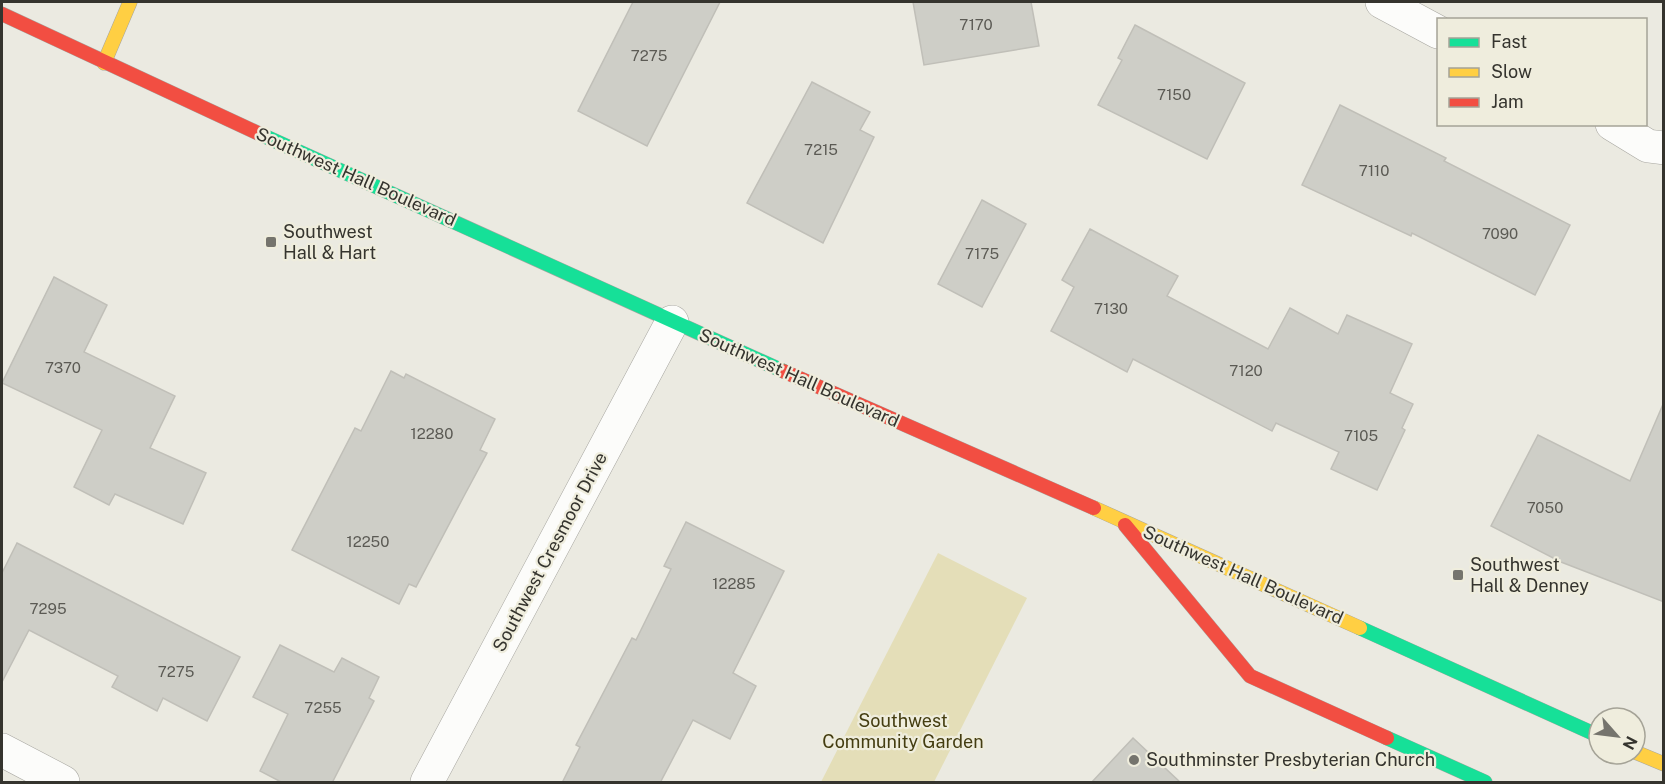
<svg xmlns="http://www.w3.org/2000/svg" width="1665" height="784" font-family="'Public Sans',sans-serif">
	<rect width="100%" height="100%" fill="#ebeae1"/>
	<!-- green -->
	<path fill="#e4deb8" d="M 938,553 L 1027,598 L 934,782 L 821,782 Z"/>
	<!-- building -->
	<g fill="#cecec7" stroke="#c0bfb8" stroke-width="1.5">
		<path d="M 633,2 L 720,2 L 647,146 L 578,111 Z"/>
		<path d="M 913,2 L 1031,2 L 1039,46 L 924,65 Z"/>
		<path d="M 1135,25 L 1245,83 L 1207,159 L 1098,105 L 1122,60 L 1118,58 Z"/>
		<path d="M 812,82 L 870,112 L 860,130 L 874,137 L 823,243 L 747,203 Z"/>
		<path d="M 1340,105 L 1446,158 L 1444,161 L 1570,225 L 1535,295 L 1412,233 L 1411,236 L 1302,185 Z"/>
		<path d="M 982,200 L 1026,224 L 982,307 L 938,284 Z"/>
		<path d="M 1090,229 L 1178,276 L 1167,296 L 1268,349 L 1290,308 L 1338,334 L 1347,315 L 1412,344 L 1390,393 L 1413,404 L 1402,428 L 1405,430 L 1377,490 L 1331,469 L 1339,452 L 1276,423 L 1272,431 L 1133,359 L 1127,372 L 1051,331 L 1074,287 L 1062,280 Z"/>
		<path d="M 54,277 L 107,305 L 84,352 L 175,396 L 150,448 L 206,473 L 183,524 L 115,494 L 109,505 L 74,487 L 102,430 L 2,383 Z"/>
		<path d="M 391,371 L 404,378 L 406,374 L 495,419 L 480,450 L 487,453 L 464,496 L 416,587 L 409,584 L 399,604 L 292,550 L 355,428 L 361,431 Z"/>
		<path d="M 1664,402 L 1664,602 L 1561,562 L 1491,526 L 1538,435 L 1630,481 Z"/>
		<path d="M 686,522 L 784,571 L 733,673 L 756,686 L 730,739 L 693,720 L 660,783 L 562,783 L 580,747 L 576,745 L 632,638 L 636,640 L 671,569 L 664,566 Z"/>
		<path d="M 17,543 L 240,657 L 207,721 L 163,698 L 157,711 L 112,687 L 118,676 L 29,630 L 2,682 L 2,573 Z"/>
		<path d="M 280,645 L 334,672 L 342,658 L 379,677 L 369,698 L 374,701 L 332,783 L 283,783 L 260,771 L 288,714 L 253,697 Z"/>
		<path d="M 1133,738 L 1181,783 L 1091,783 Z"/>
	</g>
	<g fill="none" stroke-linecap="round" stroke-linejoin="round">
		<!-- street casing -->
		<g stroke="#a7a6a0" stroke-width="34">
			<g id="street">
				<path d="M 1382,2 L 1438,32"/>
				<path d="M 1612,124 L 1648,146 L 1664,148"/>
				<path d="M 2,750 L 63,782"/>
				<path d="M 427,782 L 672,322"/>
			</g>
		</g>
		<!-- fast casing -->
		<g stroke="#a7a6a0" stroke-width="15">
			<g id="fast">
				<path d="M 262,135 L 783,371"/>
				<path d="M 1360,628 L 1599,736"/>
				<path d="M 1387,738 L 1485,782"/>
			</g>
		</g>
		<!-- slow casing -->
		<g stroke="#a7a6a0" stroke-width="15">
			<g id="slow">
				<path d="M 104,63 L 130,2"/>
				<path d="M 1094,508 L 1360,628"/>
				<path d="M 1635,752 L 1664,764"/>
			</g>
		</g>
		<!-- jam casing -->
		<g stroke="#a7a6a0" stroke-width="15">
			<g id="jam">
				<path d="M 2,14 L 262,135"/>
				<path d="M 783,371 L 1094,508"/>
				<path d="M 1125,525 L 1250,676 L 1387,738"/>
			</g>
		</g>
		<!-- street -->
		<use href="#street" stroke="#fcfcfa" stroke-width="33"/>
		<!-- fast -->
		<use href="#fast" stroke="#16e098" stroke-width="14"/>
		<!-- slow -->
		<use href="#slow" stroke="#ffcf43" stroke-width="14"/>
		<!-- jam -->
		<use href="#jam" stroke="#f24e42" stroke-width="14"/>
	</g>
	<!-- markers -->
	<g fill="#75746d" stroke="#efeddd" stroke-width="2">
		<rect x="265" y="236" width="12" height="12" rx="3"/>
		<rect x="1452" y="569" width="12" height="12" rx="3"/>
		<circle cx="1134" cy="760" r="6"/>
	</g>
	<g text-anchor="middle" stroke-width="4.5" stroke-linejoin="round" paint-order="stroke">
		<!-- number labels -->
		<g font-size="15" fill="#5b5a54">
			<text x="976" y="30">7170</text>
			<text x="649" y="61">7275</text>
			<text x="1174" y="100">7150</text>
			<text x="821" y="155">7215</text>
			<text x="1374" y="176">7110</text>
			<text x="1500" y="239">7090</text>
			<text x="982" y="259">7175</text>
			<text x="1111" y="314">7130</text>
			<text x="63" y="373">7370</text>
			<text x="1246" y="376">7120</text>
			<text x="432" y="439">12280</text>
			<text x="1361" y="441">7105</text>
			<text x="1545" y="513">7050</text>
			<text x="368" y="547">12250</text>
			<text x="734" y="589">12285</text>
			<text x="48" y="614">7295</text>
			<text x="176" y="677">7275</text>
			<text x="323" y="713">7255</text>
		</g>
		<!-- street labels -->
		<g font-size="18" fill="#35342e" stroke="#efeddd">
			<text transform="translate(356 177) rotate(24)" y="6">Southwest Hall Boulevard</text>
			<text transform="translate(799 378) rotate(24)" y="6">Southwest Hall Boulevard</text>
			<text transform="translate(550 552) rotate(-62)" y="6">Southwest Cresmoor Drive</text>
			<text transform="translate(1243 575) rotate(24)" y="6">Southwest Hall Boulevard</text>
		</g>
		<!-- poi labels -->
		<g font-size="18" fill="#35342e" stroke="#efeddd" text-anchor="start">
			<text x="283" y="238">Southwest<tspan x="283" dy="21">Hall &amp; Hart</tspan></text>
			<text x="1470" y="571">Southwest<tspan x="1470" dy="21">Hall &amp; Denney</tspan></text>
			<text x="1146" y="766">Southminster Presbyterian Church</text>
		</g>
		<!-- park labels -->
		<g font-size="18" fill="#443d11" stroke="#efeddd">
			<text x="903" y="727">Southwest<tspan x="903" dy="21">Community Garden</tspan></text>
		</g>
	</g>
	<!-- border -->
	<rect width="1665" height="784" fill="none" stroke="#35342e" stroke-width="6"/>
	<!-- legend -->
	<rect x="1437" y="18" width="210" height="108" fill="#efeddd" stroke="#a5a397" stroke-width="1.5"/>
	<rect x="1449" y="38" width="30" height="9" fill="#16e098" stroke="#a5a397" stroke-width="1.5"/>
	<text x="1491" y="48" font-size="18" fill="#35342e">Fast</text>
	<rect x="1449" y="68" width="30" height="9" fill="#ffcf43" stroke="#a5a397" stroke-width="1.5"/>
	<text x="1491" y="78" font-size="18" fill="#35342e">Slow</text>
	<rect x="1449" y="98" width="30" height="9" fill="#f24e42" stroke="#a5a397" stroke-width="1.5"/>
	<text x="1491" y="108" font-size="18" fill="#35342e">Jam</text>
	<!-- north arrow -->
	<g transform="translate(1617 736) rotate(118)"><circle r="28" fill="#efeddd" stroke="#a5a397" stroke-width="1.5"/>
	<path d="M0-4.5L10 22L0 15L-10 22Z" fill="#75746d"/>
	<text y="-9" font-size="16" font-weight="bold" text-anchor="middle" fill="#35342e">N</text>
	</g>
</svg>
